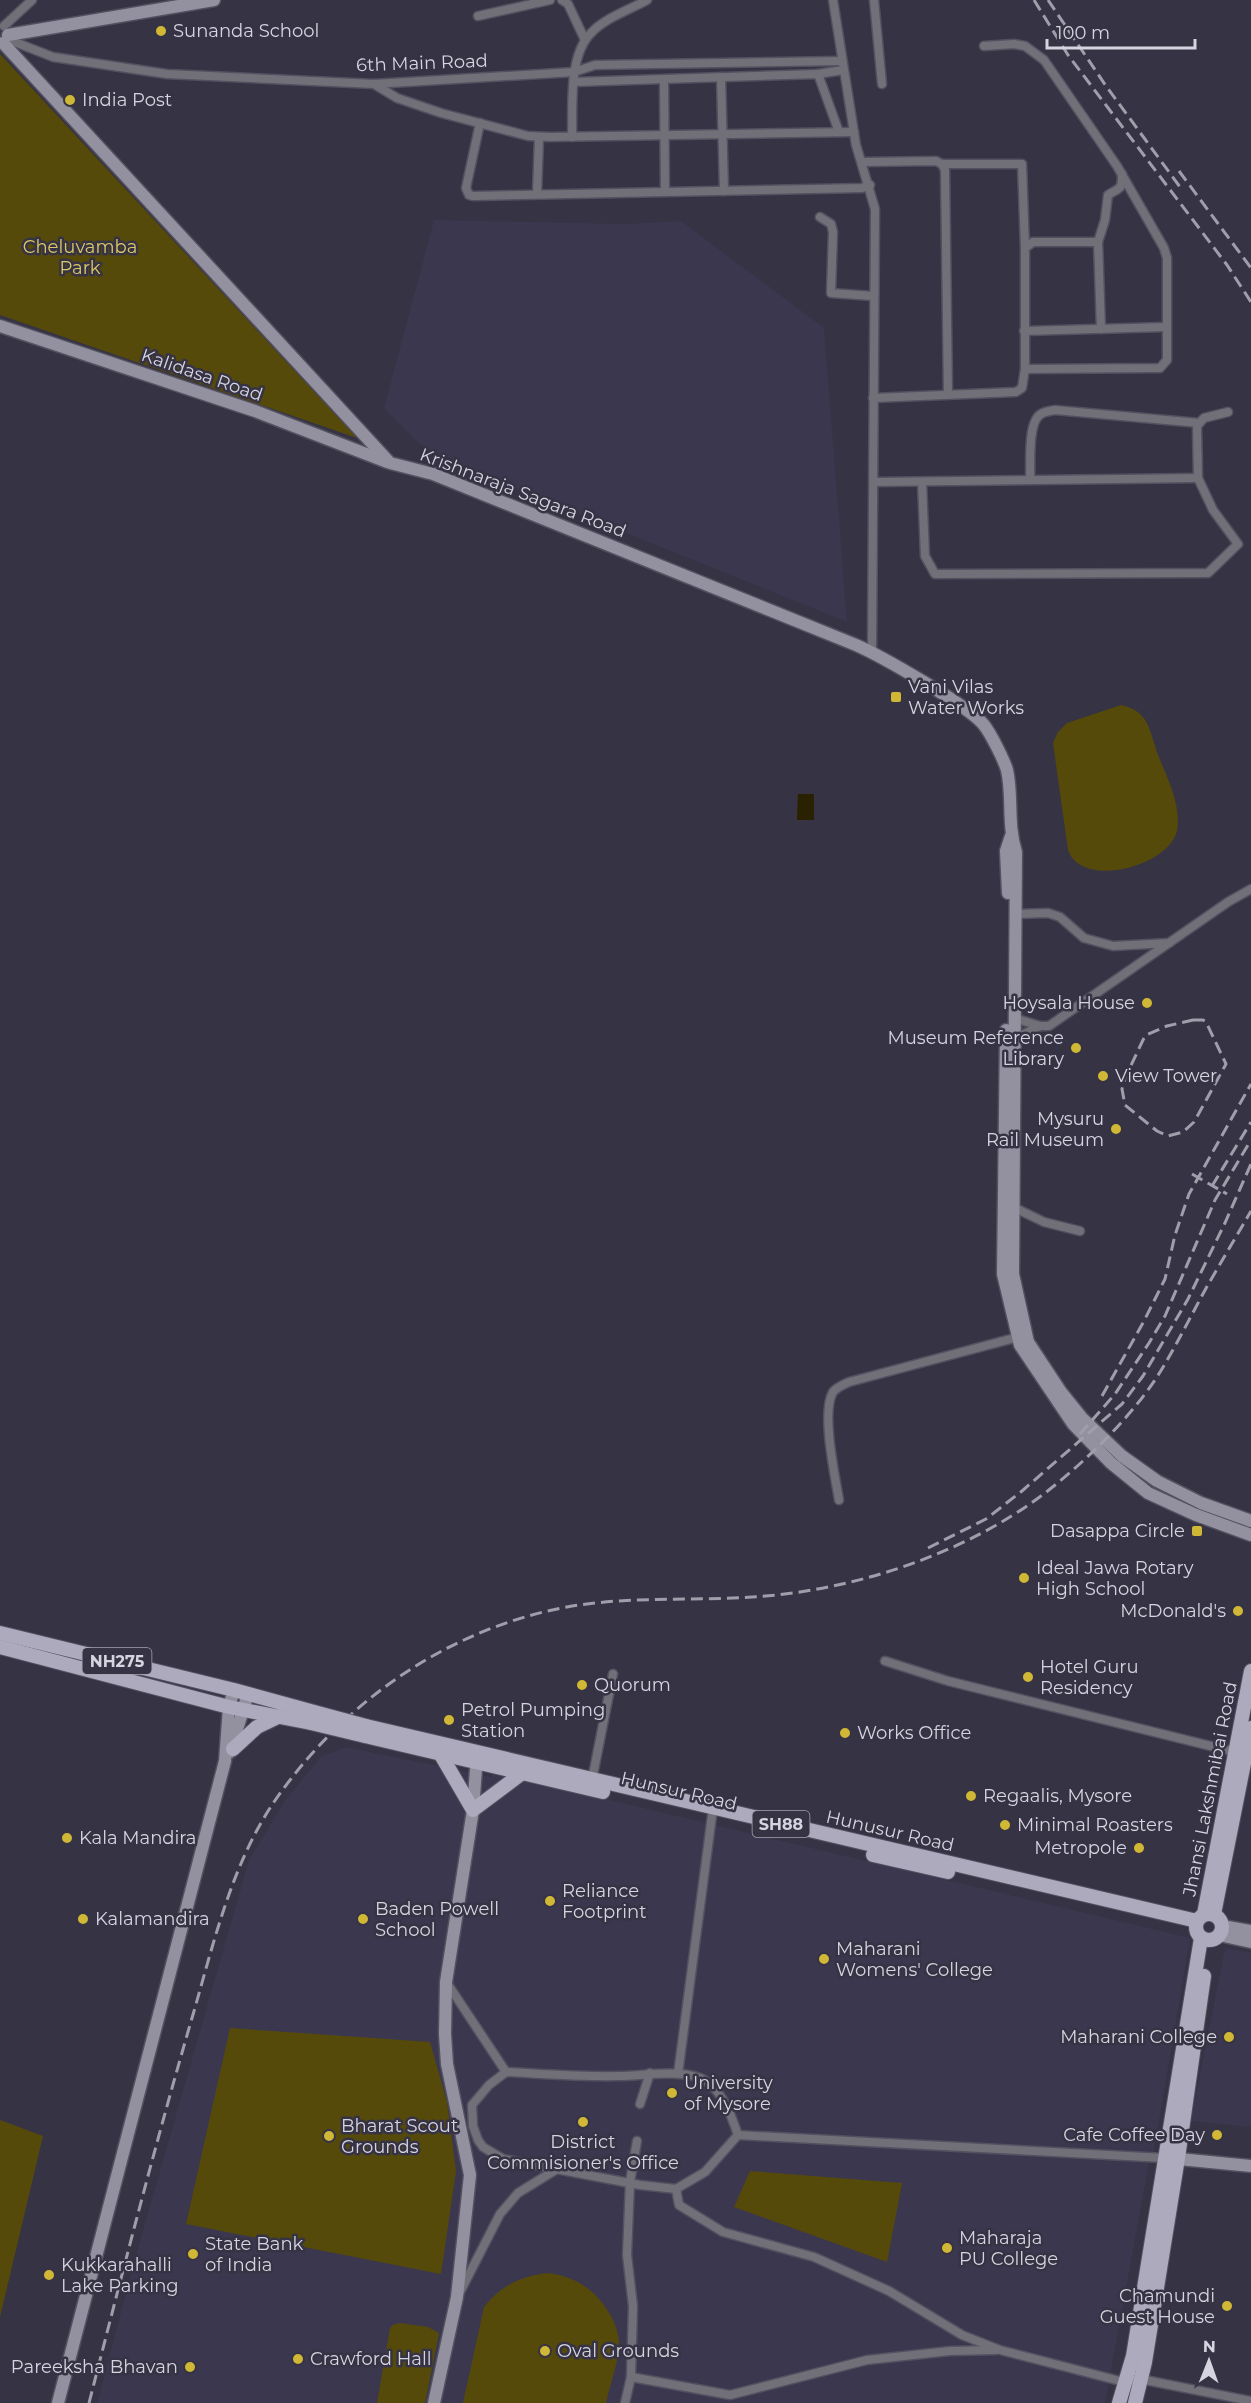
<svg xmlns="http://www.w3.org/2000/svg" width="1251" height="2403" font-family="Montserrat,sans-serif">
	<rect width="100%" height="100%" fill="#363344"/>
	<!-- built -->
	<g fill="#3b374f">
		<path d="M 434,220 L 625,224 L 681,221 L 824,328 L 847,622 L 468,469 L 422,446 L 384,408 Z"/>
		<path d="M 346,1747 L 491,1777 L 492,1772 L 1190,1938 L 1153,2156 L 1150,2157 L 1105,2403 L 97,2403 L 138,2248 L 249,1860 L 286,1799 L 321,1757 Z"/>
		<path d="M 1225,1948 L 1251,1953 L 1251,2127 L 1191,2121 Z"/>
	</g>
	<!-- green -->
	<g fill="#564a0b">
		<path d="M 0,54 L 357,438 L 0,315 Z"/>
		<path d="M 1121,705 C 1148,711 1149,728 1157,752 C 1166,776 1182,805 1177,831 C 1169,866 1082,890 1068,850 L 1053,743 L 1058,732 L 1067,723 Z"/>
		<path d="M 230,2028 L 430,2042 L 447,2102 L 456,2171 L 441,2274 L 186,2224 Z"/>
		<path d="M 0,2120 L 43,2136 L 0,2317 Z"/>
		<path d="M 750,2171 L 902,2183 L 887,2262 L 734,2207 Z"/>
		<path d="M 548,2273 C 577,2277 596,2290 611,2316 C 615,2323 619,2335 619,2343 C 619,2362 610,2384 606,2403 L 463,2403 L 484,2307 C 500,2286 521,2276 548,2273 Z"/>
		<path d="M 400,2323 L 428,2327 L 439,2333 L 425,2403 L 377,2403 L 390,2328 L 393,2325 Z"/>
	</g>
	<!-- water -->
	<path fill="#292100" d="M 798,794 L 814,794 L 814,820 L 797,820 Z"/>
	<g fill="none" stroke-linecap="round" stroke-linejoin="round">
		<!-- street casing -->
		<g stroke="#535060" stroke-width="11">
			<g id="street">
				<path d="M 562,0 L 568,4 L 585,40"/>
				<path d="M 833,0 L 856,145 L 875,209 L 872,652"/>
				<path d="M 874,0 L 882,84"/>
				<path d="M 478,16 L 550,0"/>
				<path d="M 4,26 L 32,0"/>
				<path d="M 7,39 L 53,57 L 167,74 L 374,84 L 574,72 L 595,65 L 841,61"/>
				<path d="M 984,46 L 1014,44 L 1025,46 L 1044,60 L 1117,166 L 1164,248 L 1167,258 L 1167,360 L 1160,368 L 1025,369"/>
				<path d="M 818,74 L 843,70"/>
				<path d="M 721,77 L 724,191"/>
				<path d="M 574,82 L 664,79"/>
				<path d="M 374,84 L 397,98 L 441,113 L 528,136 L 550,137 L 854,132"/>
				<path d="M 480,123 L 466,188 L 469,195 L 473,196 L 862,188 L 870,185"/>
				<path d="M 572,137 C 573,107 568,56 591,33 C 605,18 629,10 647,0"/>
				<path d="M 862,162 L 936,161 L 942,164 L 945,170 L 948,394"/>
				<path d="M 942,164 L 1022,164 L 1025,248"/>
				<path d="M 665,192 L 664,79 L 818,74 L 839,132"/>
				<path d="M 537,194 L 539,137"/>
				<path d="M 820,217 L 831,224 L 833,232 L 831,293 L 873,296"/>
				<path d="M 1101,329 L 1098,242 L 1105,220 L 1108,195 C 1120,187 1122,191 1122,174"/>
				<path d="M 1024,331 L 1166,327"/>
				<path d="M 873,398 L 1016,392 L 1022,388 L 1025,369 L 1025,248 L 1033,242 L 1098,242"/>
				<path d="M 1030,480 C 1031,465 1027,422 1041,414 C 1045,411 1051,411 1055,410 L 1199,423"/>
				<path d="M 874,482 L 1198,478"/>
				<path d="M 922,482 L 925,556 L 935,574 L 1208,573 L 1238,544 L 1213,510 L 1198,478 L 1197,426 L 1204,418 L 1228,412"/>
				<path d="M 1015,914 L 1048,913 L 1060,917 L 1084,938 L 1113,946 L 1169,943"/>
				<path d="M 1014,1018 L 1040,1026 L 1049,1026 L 1228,902 L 1251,889"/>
				<path d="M 1014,1039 L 1040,1026"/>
				<path d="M 1013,1207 L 1044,1222 L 1080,1231"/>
				<path d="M 839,1500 C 835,1476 821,1412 833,1392 C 837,1387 843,1385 849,1382 L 1018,1337"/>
				<path d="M 885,1661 L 948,1681 L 1235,1752"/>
				<path d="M 592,1780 L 613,1674"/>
				<path d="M 447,1983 L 506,2072"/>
				<path d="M 506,2072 C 544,2074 582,2077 620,2076 C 642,2076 687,2068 706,2081 C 724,2094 731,2115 738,2135 L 705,2172 L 676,2189 L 640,2185 L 503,2159 L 483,2147 L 478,2140 L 473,2126 L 472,2105 L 489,2085 Z"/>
				<path d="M 678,2074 L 713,1808"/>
				<path d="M 640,2104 L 650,2073"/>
				<path d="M 738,2135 L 1164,2158"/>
				<path d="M 676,2189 L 679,2205 L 723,2232 L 814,2257 L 889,2291 L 962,2335 L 1000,2350 L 1124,2382 L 1140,2379 L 1251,2401"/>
				<path d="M 460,2292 L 500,2214 L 518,2193 L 557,2169"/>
				<path d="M 631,2377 L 730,2395 L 867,2360 L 950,2351 L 996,2350"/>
				<path d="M 625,2403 L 631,2377 L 633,2306 L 627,2255 L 630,2182 L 637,2141"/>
			</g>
		</g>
		<!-- secondary casing -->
		<g stroke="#535060" stroke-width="15">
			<g id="secondary">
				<path d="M 8,35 L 214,0"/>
				<path d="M 3,43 L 390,463 L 433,474 L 856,645 C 881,656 969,706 984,725 C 991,734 1004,760 1007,770 C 1013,796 1007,824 1016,852 L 1013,1274 L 1028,1342 L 1061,1392 L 1082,1418 L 1122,1456 L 1157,1481 L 1201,1503 L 1251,1521"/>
				<path d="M 0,326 L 255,411 L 387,462"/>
				<path d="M 1008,893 L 1006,851 L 1011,836"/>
				<path d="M 1006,1030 L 1003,1274 L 1020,1345 L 1073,1424 L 1111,1463 L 1148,1493 L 1196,1515 L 1251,1535"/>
				<path d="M 230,1752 L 248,1694"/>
				<path d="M 1222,1926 L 1251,1931"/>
				<path d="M 1219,1935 L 1251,1942"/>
				<path d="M 1169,2158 L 1251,2166"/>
				<path d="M 58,2403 L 225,1761 L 229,1707 L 234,1690"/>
				<path d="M 434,2403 L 457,2297 L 470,2175 L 447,2064 L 445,2034 L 446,1982 L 473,1810 L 477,1755"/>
			</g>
		</g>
		<!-- primary casing -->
		<g stroke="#535060" stroke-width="16">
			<g id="primary">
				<path d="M 0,1633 L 234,1690 L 314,1712"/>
				<path d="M 0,1647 L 229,1707 L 311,1723"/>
				<path d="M 366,1726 L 1197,1921"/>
				<path d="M 365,1736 L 603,1792"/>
				<path d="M 233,1749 L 257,1727 L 280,1716"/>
				<path d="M 441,1755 L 473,1810 L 521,1774"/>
				<path d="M 873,1855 L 948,1872"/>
				<circle cx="1209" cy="1927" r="13"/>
				<path d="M 1204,1914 L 1251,1671"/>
				<path d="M 1214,1914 L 1251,1728"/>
				<path d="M 1119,2403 L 1133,2356 L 1201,1938"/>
				<path d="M 1135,2403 L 1145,2362 L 1178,2158 L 1204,1976"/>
			</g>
		</g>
		<!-- street -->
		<use href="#street" stroke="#717079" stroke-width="8"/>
		<!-- secondary -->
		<use href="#secondary" stroke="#93919f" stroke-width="12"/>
		<!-- primary -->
		<use href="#primary" stroke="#acaabc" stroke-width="14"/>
		<!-- rail -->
		<g stroke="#a19eac" stroke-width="3" stroke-dasharray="12 6" stroke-linecap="butt">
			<path d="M 1034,0 L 1068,55 L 1227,265 L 1251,302"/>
			<path d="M 1048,0 L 1106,86 L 1180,187"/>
			<path d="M 1179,171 L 1251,268"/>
			<path d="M 1193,1020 L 1203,1020 L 1206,1022 L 1226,1064 L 1194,1122 L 1183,1132 L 1168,1136 L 1157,1131 L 1125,1105 L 1122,1089 L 1125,1078 L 1143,1040 L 1146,1035 L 1167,1026 Z"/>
			<path d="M 1192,1174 L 1227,1194"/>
			<path d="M 1212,1186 L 1251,1122"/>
			<path d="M 1102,1396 L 1144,1321 L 1165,1279 L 1175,1235 L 1189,1194 L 1251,1084"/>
			<path d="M 1080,1434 L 1115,1394 L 1149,1343 L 1165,1316 L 1215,1200 L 1251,1140"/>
			<path d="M 928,1548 L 986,1519 L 1022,1491 L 1122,1404 L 1143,1376 L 1188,1299 L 1224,1225 L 1251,1164"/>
			<path d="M 89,2403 C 122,2274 155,2145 192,2018 C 213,1946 231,1865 274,1802 C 342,1703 447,1629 567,1607 C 628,1596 691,1601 752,1597 C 853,1591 965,1554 1045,1493 C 1084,1463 1128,1420 1155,1380 C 1175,1349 1191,1315 1209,1283 C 1223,1259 1237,1235 1251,1211"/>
		</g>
		<!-- primary-bridge casing -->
		<g stroke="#535060" stroke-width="16" stroke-linecap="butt">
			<g id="primary-bridge">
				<path d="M 314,1712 L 366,1726"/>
				<path d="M 311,1723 L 365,1736"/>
			</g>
		</g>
		<!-- primary-bridge -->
		<use href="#primary-bridge" stroke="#acaabc" stroke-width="14"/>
	</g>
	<!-- markers -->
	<g fill="#d0b736" stroke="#363344" stroke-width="2">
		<circle cx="161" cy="31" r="6"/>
		<circle cx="70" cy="100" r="6"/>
		<rect x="890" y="691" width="12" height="12" rx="3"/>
		<circle cx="1147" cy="1003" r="6"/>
		<circle cx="1076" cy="1048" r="6"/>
		<circle cx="1103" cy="1076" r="6"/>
		<circle cx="1116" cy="1129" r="6"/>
		<rect x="1191" y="1525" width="12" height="12" rx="3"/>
		<circle cx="1024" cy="1578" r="6"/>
		<circle cx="1238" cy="1611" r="6"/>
		<circle cx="1028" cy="1677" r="6"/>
		<circle cx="582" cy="1685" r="6"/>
		<circle cx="449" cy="1720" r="6"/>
		<circle cx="845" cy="1733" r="6"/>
		<circle cx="971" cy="1796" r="6"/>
		<circle cx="1005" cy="1825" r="6"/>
		<circle cx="67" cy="1838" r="6"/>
		<circle cx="1139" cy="1848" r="6"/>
		<circle cx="550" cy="1901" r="6"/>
		<circle cx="83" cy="1919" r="6"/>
		<circle cx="363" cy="1919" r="6"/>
		<circle cx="824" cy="1959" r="6"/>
		<circle cx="1229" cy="2037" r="6"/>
		<circle cx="672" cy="2093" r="6"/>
		<circle cx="583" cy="2122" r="6"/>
		<circle cx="1217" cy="2135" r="6"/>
		<circle cx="329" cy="2136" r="6"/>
		<circle cx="947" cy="2248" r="6"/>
		<circle cx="193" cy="2254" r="6"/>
		<circle cx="49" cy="2275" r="6"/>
		<circle cx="1227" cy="2306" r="6"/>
		<circle cx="545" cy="2351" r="6"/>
		<circle cx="298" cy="2359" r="6"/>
		<circle cx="190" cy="2367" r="6"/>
	</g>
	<g text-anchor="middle" stroke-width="5" stroke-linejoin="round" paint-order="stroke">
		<!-- shield labels -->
		<g fill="#363344" stroke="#a6a4b1" stroke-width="1.5">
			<rect x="82.5" y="1648" width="69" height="26" rx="4.5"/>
			<rect x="752.5" y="1811" width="57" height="26" rx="4.5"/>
		</g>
		<g font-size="16" font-weight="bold" fill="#d6d4e0">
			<text x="117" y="1667">NH275</text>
			<text x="781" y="1830">SH88</text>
		</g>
		<!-- poi labels -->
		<g font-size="18" fill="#d6d4e0" stroke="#363344" text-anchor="start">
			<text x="173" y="37">Sunanda School</text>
			<text x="82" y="106">India Post</text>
			<text x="908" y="693">Vani Vilas<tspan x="908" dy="21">Water Works</tspan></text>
			<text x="1135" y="1009" text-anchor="end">Hoysala House</text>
			<text x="1064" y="1044" text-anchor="end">Museum Reference<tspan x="1064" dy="21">Library</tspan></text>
			<text x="1115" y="1082">View Tower</text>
			<text x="1104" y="1125" text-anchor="end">Mysuru<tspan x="1104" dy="21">Rail Museum</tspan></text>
			<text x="1185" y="1537" text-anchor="end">Dasappa Circle</text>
			<text x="1036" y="1574">Ideal Jawa Rotary<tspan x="1036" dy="21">High School</tspan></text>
			<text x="1226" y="1617" text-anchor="end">McDonald's</text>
			<text x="1040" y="1673">Hotel Guru<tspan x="1040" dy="21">Residency</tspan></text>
			<text x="594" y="1691">Quorum</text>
			<text x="461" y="1716">Petrol Pumping<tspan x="461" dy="21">Station</tspan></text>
			<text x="857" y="1739">Works Office</text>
			<text x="983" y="1802">Regaalis, Mysore</text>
			<text x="1017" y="1831">Minimal Roasters</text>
			<text x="79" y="1844">Kala Mandira</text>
			<text x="1127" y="1854" text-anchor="end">Metropole</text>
			<text x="562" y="1897">Reliance<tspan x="562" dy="21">Footprint</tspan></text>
			<text x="375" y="1915">Baden Powell<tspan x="375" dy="21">School</tspan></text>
			<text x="95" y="1925">Kalamandira</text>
			<text x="836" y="1955">Maharani<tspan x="836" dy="21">Womens' College</tspan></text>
			<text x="1217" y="2043" text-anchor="end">Maharani College</text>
			<text x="684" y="2089">University<tspan x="684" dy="21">of Mysore</tspan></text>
			<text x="341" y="2132">Bharat Scout<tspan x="341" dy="21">Grounds</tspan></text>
			<text x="1205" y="2141" text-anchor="end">Cafe Coffee Day</text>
			<text x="583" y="2148" text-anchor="middle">District<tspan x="583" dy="21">Commisioner's Office</tspan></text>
			<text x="959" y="2244">Maharaja<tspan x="959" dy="21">PU College</tspan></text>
			<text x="205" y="2250">State Bank<tspan x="205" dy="21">of India</tspan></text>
			<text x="61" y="2271">Kukkarahalli<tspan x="61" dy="21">Lake Parking</tspan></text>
			<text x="1215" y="2302" text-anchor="end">Chamundi<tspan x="1215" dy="21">Guest House</tspan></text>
			<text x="557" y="2357">Oval Grounds</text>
			<text x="310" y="2365">Crawford Hall</text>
			<text x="178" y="2373" text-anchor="end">Pareeksha Bhavan</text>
		</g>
		<!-- street labels -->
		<g font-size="18" fill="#d6d4e0" stroke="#363344">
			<text transform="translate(422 63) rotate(-2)" y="6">6th Main Road</text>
			<text transform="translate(202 375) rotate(19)" y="6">Kalidasa Road</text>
			<text transform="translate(523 493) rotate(21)" y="6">Krishnaraja Sagara Road</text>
			<text transform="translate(1210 1789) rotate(-79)" y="6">Jhansi Lakshmibai Road</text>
			<text transform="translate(679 1791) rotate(13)" y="6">Hunsur Road</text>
			<text transform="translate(890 1831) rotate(13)" y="6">Hunusur Road</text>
		</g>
		<!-- park labels -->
		<g font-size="18" fill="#ddc865" stroke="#363344">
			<text x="80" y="253">Cheluvamba<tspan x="80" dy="21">Park</tspan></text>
		</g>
	</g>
	<!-- north arrow -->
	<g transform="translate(1209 2361) rotate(1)" stroke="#363344" stroke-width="4.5" paint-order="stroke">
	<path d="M0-4.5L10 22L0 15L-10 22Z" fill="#d6d4e0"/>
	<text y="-9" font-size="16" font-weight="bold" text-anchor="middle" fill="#d6d4e0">N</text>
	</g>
	<!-- scale -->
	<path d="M1047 39v9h148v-9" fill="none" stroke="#d6d4e0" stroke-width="3"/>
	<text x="1056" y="39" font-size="18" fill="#d6d4e0" stroke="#363344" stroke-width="4.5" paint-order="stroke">100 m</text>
</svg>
